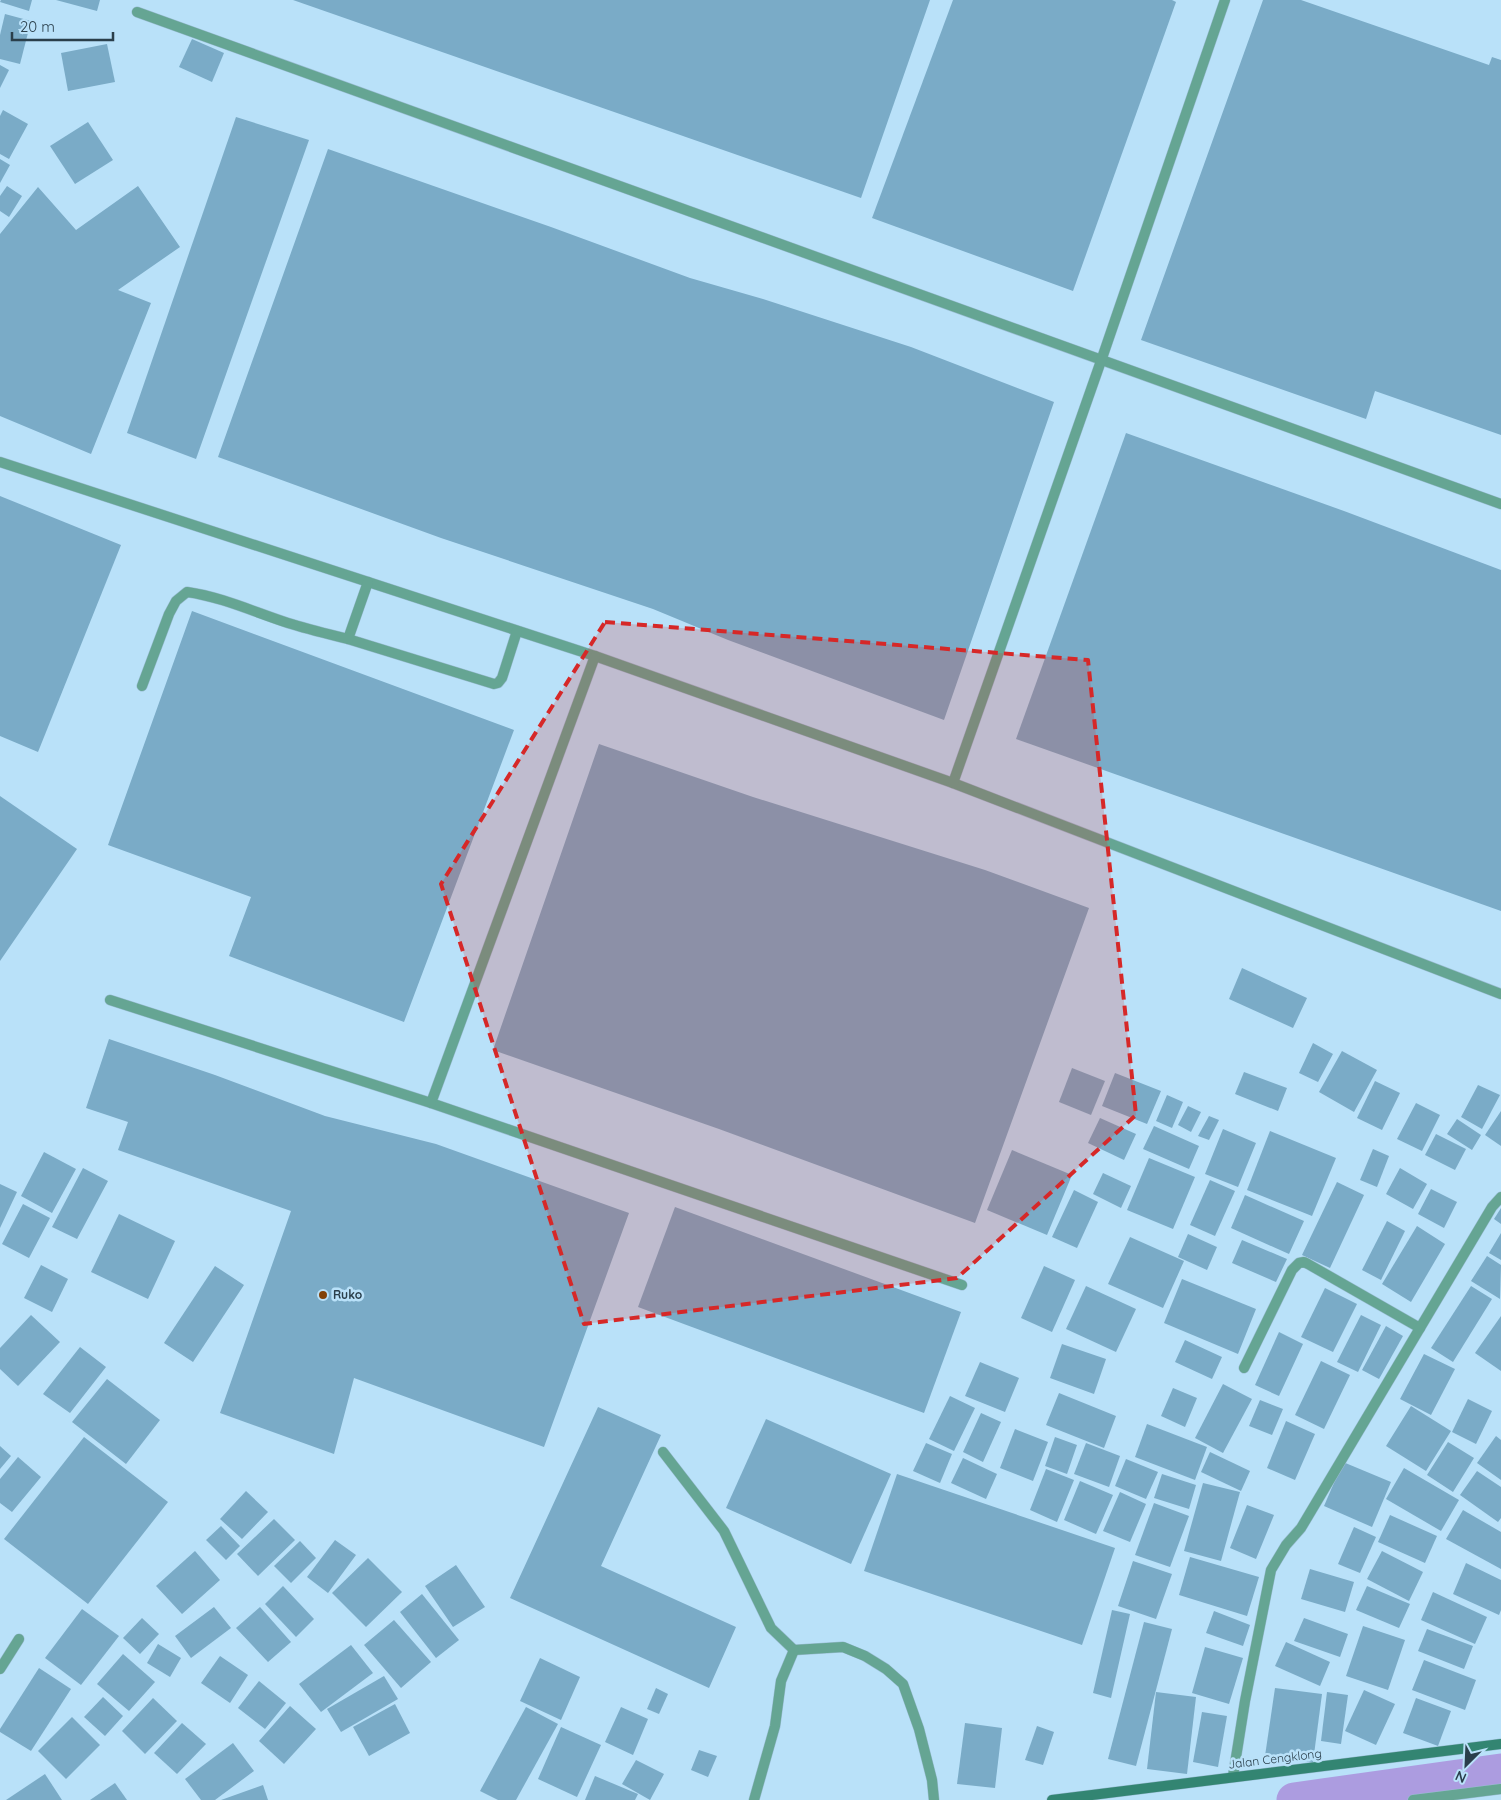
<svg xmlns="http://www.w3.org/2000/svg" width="1501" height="1800" font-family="Quicksand,sans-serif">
	<rect width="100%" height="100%" fill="#b9e1f9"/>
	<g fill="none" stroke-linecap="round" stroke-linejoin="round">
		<!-- canal -->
		<path stroke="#ac9ce0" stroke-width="35" d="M 1294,1800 L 1501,1771"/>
	</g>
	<!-- building -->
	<g fill="#7aabc7">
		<path d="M 1,0 L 32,0 L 29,11 L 0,2 Z"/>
		<path d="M 56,0 L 100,0 L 97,11 Z"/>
		<path d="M 293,0 L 930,0 L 861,198 Z"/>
		<path d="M 953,0 L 1172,0 L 1176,2 L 1073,291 L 872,218 Z"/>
		<path d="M 1263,0 L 1301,0 L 1489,65 L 1492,57 L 1501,60 L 1501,435 L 1375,391 L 1366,419 L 1141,340 Z"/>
		<path d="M 5,14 L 31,21 L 20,64 L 0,59 L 0,35 Z"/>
		<path d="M 192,39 L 224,53 L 212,82 L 179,67 Z"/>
		<path d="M 107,44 L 115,82 L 68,91 L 61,53 Z"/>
		<path d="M 0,65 L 9,70 L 0,88 Z"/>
		<path d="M 3,110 L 28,124 L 9,159 L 0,154 L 0,116 Z"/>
		<path d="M 236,117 L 309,140 L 196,459 L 127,433 Z"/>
		<path d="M 88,122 L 113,160 L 75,184 L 50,146 Z"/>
		<path d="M 328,149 L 551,227 L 690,278 L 763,299 L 911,347 L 1054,402 L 944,720 L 728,640 L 653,609 L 441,538 L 218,457 Z"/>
		<path d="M 0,159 L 10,165 L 0,183 Z"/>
		<path d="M 7,186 L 22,196 L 9,217 L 0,211 L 0,196 Z"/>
		<path d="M 138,186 L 180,247 L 118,290 L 151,303 L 91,454 L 0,416 L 0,234 L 38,187 L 76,230 Z"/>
		<path d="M 1126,433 L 1344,511 L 1501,570 L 1501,911 L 1016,739 Z"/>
		<path d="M 0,496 L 121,545 L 38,752 L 0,736 Z"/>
		<path d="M 192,611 L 514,730 L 404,1022 L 229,956 L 251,897 L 108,845 Z"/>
		<path d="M 599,744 L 753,797 L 985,870 L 1089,908 L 975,1223 L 719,1129 L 493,1050 Z"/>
		<path d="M 0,796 L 77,849 L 0,961 Z"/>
		<path d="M 1242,968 L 1307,998 L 1293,1028 L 1229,999 Z"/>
		<path d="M 109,1039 L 215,1075 L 325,1116 L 436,1144 L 629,1213 L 544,1447 L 354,1378 L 334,1454 L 220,1413 L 291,1211 L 118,1150 L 128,1122 L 86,1108 Z"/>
		<path d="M 1313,1043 L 1333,1054 L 1318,1082 L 1299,1073 Z"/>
		<path d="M 1342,1051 L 1377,1070 L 1354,1112 L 1319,1092 Z"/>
		<path d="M 1072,1068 L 1105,1081 L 1091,1115 L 1059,1102 Z"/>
		<path d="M 1244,1072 L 1287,1088 L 1278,1111 L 1235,1094 Z"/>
		<path d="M 1115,1073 L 1161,1091 L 1147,1124 L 1102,1106 Z"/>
		<path d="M 1375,1081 L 1400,1093 L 1382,1130 L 1357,1118 Z"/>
		<path d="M 1478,1085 L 1500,1095 L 1482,1129 L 1461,1117 Z"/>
		<path d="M 1167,1095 L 1183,1102 L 1172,1128 L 1156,1121 Z"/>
		<path d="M 1416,1103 L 1440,1115 L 1422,1151 L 1397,1139 Z"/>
		<path d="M 1188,1106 L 1201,1112 L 1191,1132 L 1178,1125 Z"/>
		<path d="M 1501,1111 L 1501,1146 L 1485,1135 Z"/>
		<path d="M 1209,1116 L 1219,1120 L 1209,1140 L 1198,1136 Z"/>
		<path d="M 1100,1118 L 1136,1134 L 1124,1160 L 1088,1143 Z"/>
		<path d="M 1457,1119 L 1481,1135 L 1472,1150 L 1447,1134 Z"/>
		<path d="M 1154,1126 L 1199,1146 L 1189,1169 L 1143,1149 Z"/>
		<path d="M 1223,1129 L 1256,1143 L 1238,1187 L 1205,1174 Z"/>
		<path d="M 1270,1131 L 1336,1158 L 1312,1216 L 1247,1190 Z"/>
		<path d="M 1436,1134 L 1466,1149 L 1455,1170 L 1425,1155 Z"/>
		<path d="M 1373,1149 L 1389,1156 L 1377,1187 L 1360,1180 Z"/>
		<path d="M 1012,1150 L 1072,1175 L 1047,1235 L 987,1210 Z"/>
		<path d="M 44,1152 L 76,1169 L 52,1213 L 21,1196 Z"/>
		<path d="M 1149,1158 L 1195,1177 L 1173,1229 L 1127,1210 Z"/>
		<path d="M 83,1168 L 108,1181 L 77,1239 L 52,1227 Z"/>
		<path d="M 1400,1168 L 1427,1184 L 1413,1209 L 1386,1194 Z"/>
		<path d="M 1103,1173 L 1131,1186 L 1121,1208 L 1093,1194 Z"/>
		<path d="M 1210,1180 L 1235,1191 L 1215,1236 L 1190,1225 Z"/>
		<path d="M 1337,1182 L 1364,1195 L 1330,1268 L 1302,1255 Z"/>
		<path d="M 0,1184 L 17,1192 L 0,1228 Z"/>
		<path d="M 1431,1189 L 1457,1202 L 1444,1228 L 1418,1214 Z"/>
		<path d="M 1074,1190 L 1098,1202 L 1077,1248 L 1052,1237 Z"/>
		<path d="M 1245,1195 L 1304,1221 L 1289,1254 L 1231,1228 Z"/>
		<path d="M 23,1204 L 50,1218 L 29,1258 L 2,1244 Z"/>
		<path d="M 675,1207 L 961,1312 L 924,1413 L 638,1307 Z"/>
		<path d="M 1501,1208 L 1501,1224 L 1494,1219 Z"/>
		<path d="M 119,1214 L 175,1241 L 148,1299 L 91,1272 Z"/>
		<path d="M 1387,1221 L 1405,1231 L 1381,1280 L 1362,1270 Z"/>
		<path d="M 1417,1226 L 1445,1244 L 1411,1302 L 1382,1284 Z"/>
		<path d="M 1501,1233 L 1501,1260 L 1489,1253 Z"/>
		<path d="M 1188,1234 L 1217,1247 L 1207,1270 L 1178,1257 Z"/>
		<path d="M 1130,1237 L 1184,1261 L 1163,1308 L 1108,1284 Z"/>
		<path d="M 1242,1240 L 1287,1259 L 1276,1282 L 1232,1263 Z"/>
		<path d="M 1487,1256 L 1501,1265 L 1500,1299 L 1471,1281 Z"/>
		<path d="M 41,1265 L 68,1279 L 52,1312 L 24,1298 Z"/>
		<path d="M 215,1266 L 244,1285 L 193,1362 L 164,1343 Z"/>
		<path d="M 1044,1266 L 1075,1280 L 1052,1332 L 1021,1318 Z"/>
		<path d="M 1182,1279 L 1256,1309 L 1238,1354 L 1164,1323 Z"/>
		<path d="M 1086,1286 L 1136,1309 L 1116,1352 L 1066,1329 Z"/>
		<path d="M 1471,1286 L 1492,1299 L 1453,1362 L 1431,1348 Z"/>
		<path d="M 1325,1288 L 1357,1304 L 1333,1352 L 1301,1337 Z"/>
		<path d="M 31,1315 L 60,1342 L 18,1386 L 0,1369 L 0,1348 Z"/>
		<path d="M 1361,1315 L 1381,1325 L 1358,1372 L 1337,1362 Z"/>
		<path d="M 1501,1316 L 1501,1371 L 1475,1353 Z"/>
		<path d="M 1386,1326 L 1403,1336 L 1379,1379 L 1362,1370 Z"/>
		<path d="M 1279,1332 L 1303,1344 L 1279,1396 L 1255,1385 Z"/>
		<path d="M 1185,1340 L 1222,1357 L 1212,1379 L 1175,1362 Z"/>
		<path d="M 1062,1344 L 1106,1359 L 1094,1394 L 1050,1378 Z"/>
		<path d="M 80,1347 L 106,1367 L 70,1413 L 43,1394 Z"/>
		<path d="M 1424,1354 L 1455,1369 L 1431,1415 L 1400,1399 Z"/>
		<path d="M 1321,1361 L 1350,1375 L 1324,1429 L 1295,1415 Z"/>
		<path d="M 980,1362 L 1019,1378 L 1005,1412 L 965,1396 Z"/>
		<path d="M 107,1379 L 160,1420 L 126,1464 L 72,1422 Z"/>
		<path d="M 1223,1384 L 1252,1399 L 1223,1453 L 1195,1438 Z"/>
		<path d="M 1173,1388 L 1197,1398 L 1185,1427 L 1161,1416 Z"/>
		<path d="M 1059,1393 L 1116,1416 L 1104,1448 L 1046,1425 Z"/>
		<path d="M 950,1396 L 975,1408 L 954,1451 L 929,1439 Z"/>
		<path d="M 1468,1399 L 1492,1411 L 1476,1444 L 1452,1432 Z"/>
		<path d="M 1260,1400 L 1283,1409 L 1272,1435 L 1249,1426 Z"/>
		<path d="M 1411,1406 L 1451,1431 L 1426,1471 L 1386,1446 Z"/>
		<path d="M 598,1407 L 661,1435 L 601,1566 L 736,1627 L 709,1688 L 510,1598 Z"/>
		<path d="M 981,1413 L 1001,1422 L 983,1462 L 963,1452 Z"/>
		<path d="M 766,1419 L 891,1474 L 851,1564 L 726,1508 Z"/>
		<path d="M 1286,1421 L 1315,1434 L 1295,1480 L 1267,1468 Z"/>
		<path d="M 1147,1424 L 1207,1447 L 1195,1480 L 1135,1457 Z"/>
		<path d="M 1015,1429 L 1048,1442 L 1033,1481 L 1000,1468 Z"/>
		<path d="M 1496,1436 L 1501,1440 L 1501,1480 L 1477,1463 Z"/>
		<path d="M 84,1437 L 168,1502 L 88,1604 L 4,1539 Z"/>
		<path d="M 1055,1437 L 1077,1445 L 1067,1474 L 1045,1466 Z"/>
		<path d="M 1448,1442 L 1474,1458 L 1453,1492 L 1427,1475 Z"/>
		<path d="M 926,1443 L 952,1454 L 940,1483 L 913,1471 Z"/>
		<path d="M 1086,1443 L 1120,1456 L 1109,1487 L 1074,1474 Z"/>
		<path d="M 0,1446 L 11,1456 L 0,1469 Z"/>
		<path d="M 1210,1452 L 1250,1471 L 1241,1491 L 1201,1472 Z"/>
		<path d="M 18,1457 L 41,1477 L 12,1512 L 0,1503 L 0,1479 Z"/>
		<path d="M 963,1458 L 997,1474 L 986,1499 L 951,1483 Z"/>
		<path d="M 1126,1459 L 1158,1472 L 1146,1499 L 1115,1486 Z"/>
		<path d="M 1343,1462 L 1391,1482 L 1372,1527 L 1324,1506 Z"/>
		<path d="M 1404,1468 L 1459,1500 L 1441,1531 L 1386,1499 Z"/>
		<path d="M 1046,1469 L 1074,1480 L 1057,1522 L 1030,1510 Z"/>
		<path d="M 1477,1471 L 1501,1487 L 1501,1518 L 1498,1522 L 1460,1495 Z"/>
		<path d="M 897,1474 L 1115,1548 L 1082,1645 L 864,1571 Z"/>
		<path d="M 1162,1474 L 1196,1485 L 1189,1509 L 1154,1498 Z"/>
		<path d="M 1080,1481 L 1113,1495 L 1096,1534 L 1064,1520 Z"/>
		<path d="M 1203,1483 L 1240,1492 L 1221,1561 L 1184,1551 Z"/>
		<path d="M 246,1491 L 268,1512 L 242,1539 L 220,1519 Z"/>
		<path d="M 1120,1492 L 1146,1504 L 1130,1542 L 1103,1531 Z"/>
		<path d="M 1154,1503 L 1189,1516 L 1170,1567 L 1135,1555 Z"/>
		<path d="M 1247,1505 L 1274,1515 L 1256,1559 L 1230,1548 Z"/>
		<path d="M 1463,1510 L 1501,1532 L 1501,1569 L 1446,1539 Z"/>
		<path d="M 1390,1515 L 1437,1536 L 1425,1563 L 1378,1542 Z"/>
		<path d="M 274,1519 L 295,1540 L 258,1576 L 237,1554 Z"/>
		<path d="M 221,1526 L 240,1546 L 226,1560 L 206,1540 Z"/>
		<path d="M 1354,1527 L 1376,1537 L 1360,1573 L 1338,1564 Z"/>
		<path d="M 335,1540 L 356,1555 L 328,1593 L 307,1577 Z"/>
		<path d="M 300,1541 L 316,1558 L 291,1583 L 274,1566 Z"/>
		<path d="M 195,1551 L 220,1580 L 182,1614 L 156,1586 Z"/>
		<path d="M 1382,1551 L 1423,1572 L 1409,1601 L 1367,1579 Z"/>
		<path d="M 1190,1557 L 1259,1577 L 1247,1616 L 1179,1595 Z"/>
		<path d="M 368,1558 L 402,1592 L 366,1627 L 332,1593 Z"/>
		<path d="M 1133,1561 L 1172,1574 L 1156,1619 L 1118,1606 Z"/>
		<path d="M 1466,1563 L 1501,1580 L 1501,1610 L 1499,1615 L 1453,1594 Z"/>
		<path d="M 456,1565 L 485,1607 L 453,1627 L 425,1586 Z"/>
		<path d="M 1310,1569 L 1354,1582 L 1345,1612 L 1301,1599 Z"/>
		<path d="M 283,1586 L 314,1619 L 296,1637 L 265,1604 Z"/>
		<path d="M 1367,1586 L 1410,1604 L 1399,1628 L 1356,1610 Z"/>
		<path d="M 1433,1592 L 1487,1617 L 1475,1644 L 1421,1620 Z"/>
		<path d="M 422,1594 L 459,1640 L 436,1658 L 400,1612 Z"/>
		<path d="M 214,1607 L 231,1628 L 191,1658 L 175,1636 Z"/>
		<path d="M 260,1607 L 291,1642 L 268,1662 L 236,1628 Z"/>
		<path d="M 82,1609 L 119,1636 L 81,1685 L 45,1658 Z"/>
		<path d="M 1112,1610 L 1130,1614 L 1111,1698 L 1093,1693 Z"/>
		<path d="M 1214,1611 L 1250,1625 L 1243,1646 L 1206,1633 Z"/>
		<path d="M 142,1618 L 159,1634 L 140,1654 L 123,1638 Z"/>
		<path d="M 1304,1618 L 1348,1634 L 1340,1657 L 1294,1641 Z"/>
		<path d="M 394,1620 L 431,1662 L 401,1688 L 364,1645 Z"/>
		<path d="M 1144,1622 L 1172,1629 L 1136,1766 L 1108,1759 Z"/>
		<path d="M 1363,1626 L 1405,1640 L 1388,1690 L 1346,1676 Z"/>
		<path d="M 1427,1629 L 1473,1646 L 1464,1669 L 1418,1651 Z"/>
		<path d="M 1286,1642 L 1330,1662 L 1320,1686 L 1275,1666 Z"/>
		<path d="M 158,1644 L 181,1658 L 170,1677 L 147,1663 Z"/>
		<path d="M 351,1645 L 373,1673 L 321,1712 L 299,1684 Z"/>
		<path d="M 1205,1647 L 1243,1658 L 1229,1704 L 1192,1693 Z"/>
		<path d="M 123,1654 L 155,1682 L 129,1711 L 97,1684 Z"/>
		<path d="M 220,1656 L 248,1675 L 230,1703 L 201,1683 Z"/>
		<path d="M 540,1658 L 580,1677 L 561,1720 L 520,1701 Z"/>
		<path d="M 1424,1660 L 1476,1680 L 1465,1710 L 1412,1690 Z"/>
		<path d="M 39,1668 L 71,1689 L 31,1751 L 0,1732 L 0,1729 Z"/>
		<path d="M 384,1676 L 398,1699 L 341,1732 L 327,1709 Z"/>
		<path d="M 259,1681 L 286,1703 L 265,1729 L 238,1708 Z"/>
		<path d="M 656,1688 L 668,1694 L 659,1714 L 647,1709 Z"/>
		<path d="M 1275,1688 L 1322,1694 L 1313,1762 L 1265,1756 Z"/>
		<path d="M 1364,1690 L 1395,1704 L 1376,1745 L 1345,1731 Z"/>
		<path d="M 1156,1692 L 1196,1697 L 1187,1774 L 1147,1769 Z"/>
		<path d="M 1327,1692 L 1348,1695 L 1341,1744 L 1321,1741 Z"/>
		<path d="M 103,1697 L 123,1716 L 105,1736 L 84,1717 Z"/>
		<path d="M 153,1698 L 177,1721 L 145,1754 L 122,1731 Z"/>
		<path d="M 1416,1698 L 1451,1711 L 1438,1746 L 1403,1733 Z"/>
		<path d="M 395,1704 L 410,1733 L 369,1756 L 353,1727 Z"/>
		<path d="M 290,1706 L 316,1729 L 284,1764 L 259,1741 Z"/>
		<path d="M 526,1707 L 558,1724 L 516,1800 L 498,1800 L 480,1791 Z"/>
		<path d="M 621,1707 L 648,1719 L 633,1755 L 605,1742 Z"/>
		<path d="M 1202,1712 L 1227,1716 L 1218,1767 L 1193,1762 Z"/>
		<path d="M 72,1717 L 100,1745 L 66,1779 L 38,1751 Z"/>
		<path d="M 182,1723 L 206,1744 L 177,1774 L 154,1753 Z"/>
		<path d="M 965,1723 L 1002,1728 L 995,1788 L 957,1784 Z"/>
		<path d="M 1037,1726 L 1054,1732 L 1043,1765 L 1025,1760 Z"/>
		<path d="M 561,1727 L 601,1745 L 577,1797 L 538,1779 Z"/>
		<path d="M 233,1743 L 254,1771 L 215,1800 L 201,1800 L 185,1779 Z"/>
		<path d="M 699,1750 L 717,1756 L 708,1777 L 691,1770 Z"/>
		<path d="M 636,1760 L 664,1774 L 650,1800 L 622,1784 Z"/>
		<path d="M 45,1774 L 62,1800 L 6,1800 Z"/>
		<path d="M 595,1776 L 638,1794 L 635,1800 L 585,1800 Z"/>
		<path d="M 115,1783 L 127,1800 L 90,1800 Z"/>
		<path d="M 263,1785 L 268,1800 L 221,1800 Z"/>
	</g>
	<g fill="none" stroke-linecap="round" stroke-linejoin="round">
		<!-- lane casing -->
		<g stroke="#9abdd3" stroke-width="11">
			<g id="lane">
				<path d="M 137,12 L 1501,504"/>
				<path d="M 0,462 L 595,656 L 953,783 L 1501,994"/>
				<path d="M 348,639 L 494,684 L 498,683 L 502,678 L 517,631"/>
				<path d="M 595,656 L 431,1103 L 962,1285"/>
				<path d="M 142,686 L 169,614 L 176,601 L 187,592 C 222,597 254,612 288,623 C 307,629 328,634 348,639 L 368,582"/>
				<path d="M 953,783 L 1101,361 L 1225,0"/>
				<path d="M 110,1000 L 431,1103"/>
				<path d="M 663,1452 L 724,1531 L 771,1628 L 794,1650 L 843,1647 L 865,1656 L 886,1669 L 903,1684 L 919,1729 L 932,1780 L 934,1800"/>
				<path d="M 0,1669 L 19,1639"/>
				<path d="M 754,1800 L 775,1726 L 781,1681 L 794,1650"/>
			</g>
		</g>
		<!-- street casing -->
		<g stroke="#9abdd3" stroke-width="11">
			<g id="street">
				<path d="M 1244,1368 L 1292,1270 L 1299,1263 L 1304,1262 L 1308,1264 L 1420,1328"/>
				<path d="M 1233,1776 L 1245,1701 L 1271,1570 L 1286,1545 L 1301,1528 L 1492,1207 L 1501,1197"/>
				<path d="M 1413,1800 L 1501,1789"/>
			</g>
		</g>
		<!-- secondary casing -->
		<g stroke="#9abdd3" stroke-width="11">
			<path id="secondary" d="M 1052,1800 L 1501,1744"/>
		</g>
		<!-- lane -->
		<use href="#lane" stroke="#65a593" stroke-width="10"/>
		<!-- street -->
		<use href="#street" stroke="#65a593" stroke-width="10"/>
		<!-- secondary -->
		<use href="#secondary" stroke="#338572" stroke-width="10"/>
	</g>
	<!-- marked area -->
	<path fill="#d62828" fill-opacity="0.2" stroke="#d62828" stroke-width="4" stroke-dasharray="10 6" stroke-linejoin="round" d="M 605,622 L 1088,660 L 1136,1115 L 957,1278 L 584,1324 L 441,884 Z"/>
	<!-- markers -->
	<circle fill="#824208" stroke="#b9e1f9" stroke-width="2" cx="323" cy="1295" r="5"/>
	<g text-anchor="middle" stroke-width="5" stroke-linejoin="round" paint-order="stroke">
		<!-- poi labels -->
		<g font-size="12" font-weight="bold" fill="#2a3f4b" stroke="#b9e1f9" text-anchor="start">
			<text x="333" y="1299">Ruko</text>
		</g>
		<!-- street labels -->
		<g font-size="12" fill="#2a3f4b" stroke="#b9e1f9">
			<text transform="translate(1275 1759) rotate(-7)" y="4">Jalan Cengklong</text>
		</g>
	</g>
	<!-- north arrow -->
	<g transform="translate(1466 1765) rotate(204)" stroke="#b9e1f9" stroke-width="4" paint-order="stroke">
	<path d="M0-4L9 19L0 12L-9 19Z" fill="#2a3f4b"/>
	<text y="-8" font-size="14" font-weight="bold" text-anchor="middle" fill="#2a3f4b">N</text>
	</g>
	<!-- scale -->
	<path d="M12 32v8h101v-8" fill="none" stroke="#2a3f4b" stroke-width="2.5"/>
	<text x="20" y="32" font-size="15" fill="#2a3f4b" stroke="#b9e1f9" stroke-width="4" paint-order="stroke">20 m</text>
</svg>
